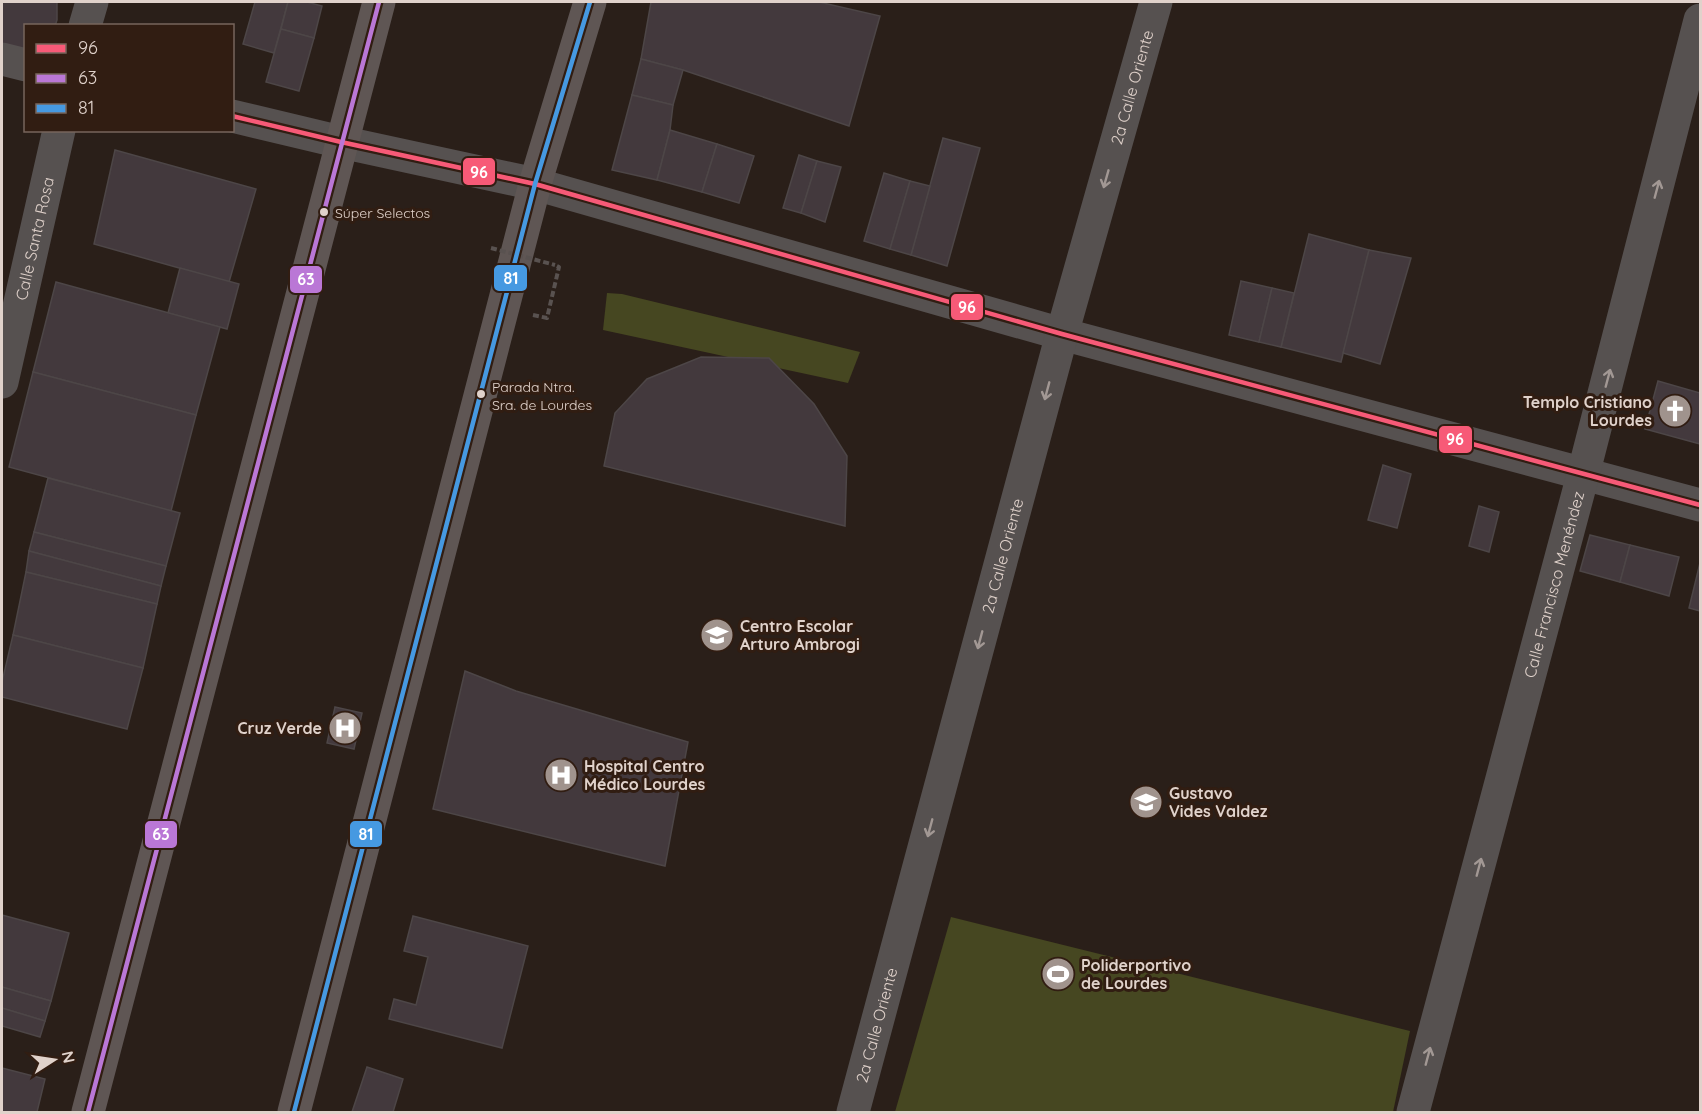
<svg xmlns="http://www.w3.org/2000/svg" width="1702" height="1114" font-family="Quicksand,sans-serif">
	<rect width="100%" height="100%" fill="#2a1f19"/>
	<!-- green -->
	<g fill="#464721">
		<path d="M 607,293 L 622,294 L 860,352 L 848,383 L 603,330 Z"/>
		<path d="M 951,917 L 1410,1031 L 1393,1112 L 895,1112 Z"/>
	</g>
	<!-- building -->
	<g fill="#43393d" stroke="#4d4647" stroke-width="1.5">
		<path d="M 2,2 L 57,2 L 57,20 L 55,26 L 26,26 L 26,59 L 2,53 Z"/>
		<path d="M 255,2 L 288,2 L 274,53 L 243,44 Z"/>
		<path d="M 288,2 L 307,2 L 322,6 L 314,38 L 281,29 Z"/>
		<path d="M 651,2 L 819,2 L 880,16 L 849,126 L 683,70 L 641,59 Z"/>
		<path d="M 281,29 L 314,38 L 299,91 L 266,82 Z"/>
		<path d="M 641,59 L 683,70 L 673,105 L 632,95 Z"/>
		<path d="M 632,95 L 673,105 L 670,130 L 657,180 L 612,170 Z"/>
		<path d="M 670,130 L 717,144 L 702,192 L 657,180 Z"/>
		<path d="M 943,138 L 980,148 L 947,266 L 911,255 Z"/>
		<path d="M 717,144 L 754,156 L 739,203 L 702,192 Z"/>
		<path d="M 115,150 L 256,189 L 229,282 L 94,244 Z"/>
		<path d="M 799,155 L 817,161 L 801,213 L 783,208 Z"/>
		<path d="M 817,161 L 841,167 L 825,222 L 801,213 Z"/>
		<path d="M 884,173 L 910,181 L 890,249 L 864,241 Z"/>
		<path d="M 910,181 L 930,186 L 911,255 L 890,249 Z"/>
		<path d="M 1309,234 L 1369,250 L 1341,362 L 1281,347 Z"/>
		<path d="M 1369,250 L 1411,258 L 1380,364 L 1343,353 Z"/>
		<path d="M 180,268 L 239,284 L 227,329 L 168,313 Z"/>
		<path d="M 1241,281 L 1272,288 L 1259,342 L 1229,335 Z"/>
		<path d="M 56,282 L 220,327 L 196,415 L 33,372 Z"/>
		<path d="M 1272,288 L 1294,293 L 1281,347 L 1259,342 Z"/>
		<path d="M 701,357 L 769,358 L 814,404 L 847,456 L 845,526 L 604,466 L 615,413 L 647,379 Z"/>
		<path d="M 33,372 L 196,415 L 171,511 L 9,467 Z"/>
		<path d="M 1658,381 L 1700,393 L 1700,444 L 1645,429 Z"/>
		<path d="M 1383,465 L 1411,474 L 1397,528 L 1368,520 Z"/>
		<path d="M 48,478 L 180,513 L 166,566 L 34,532 Z"/>
		<path d="M 1479,506 L 1499,512 L 1489,552 L 1469,546 Z"/>
		<path d="M 34,532 L 166,566 L 161,586 L 29,551 Z"/>
		<path d="M 1590,535 L 1630,545 L 1620,582 L 1580,571 Z"/>
		<path d="M 1630,545 L 1679,557 L 1669,596 L 1620,582 Z"/>
		<path d="M 29,551 L 161,586 L 157,604 L 26,572 Z"/>
		<path d="M 1700,563 L 1700,611 L 1689,608 Z"/>
		<path d="M 26,572 L 157,604 L 143,668 L 13,635 Z"/>
		<path d="M 13,635 L 143,668 L 127,729 L 2,697 L 2,682 Z"/>
		<path d="M 465,671 L 516,691 L 688,742 L 665,866 L 433,809 Z"/>
		<path d="M 335,707 L 362,713 L 354,749 L 327,743 Z"/>
		<path d="M 2,915 L 69,933 L 51,1001 L 2,987 Z"/>
		<path d="M 413,916 L 528,946 L 502,1048 L 389,1019 L 394,999 L 416,1005 L 428,957 L 404,951 Z"/>
		<path d="M 2,987 L 51,1001 L 45,1021 L 2,1008 Z"/>
		<path d="M 2,1008 L 45,1021 L 40,1037 L 2,1026 Z"/>
		<path d="M 367,1067 L 403,1079 L 393,1112 L 352,1112 Z"/>
		<path d="M 2,1068 L 45,1079 L 37,1112 L 2,1112 Z"/>
	</g>
	<g fill="none" stroke-linecap="round" stroke-linejoin="round">
		<!-- path -->
		<path stroke="#595250" stroke-width="4" stroke-dasharray="6 3" stroke-linecap="butt" d="M 533,315 L 547,318 L 559,267 L 555,265"/>
		<!-- minor -->
		<g stroke="#565150" stroke-width="33">
			<path d="M 85,26 L 92,2"/>
			<path d="M 2,59 L 26,65"/>
			<path d="M 232,116 L 341,142 L 535,184 L 1062,334 L 1700,505"/>
			<path id="s1" d="M 2,382 L 59,130"/>
			<path id="s2" d="M 853,1112 L 1062,334 L 1156,2"/>
			<path id="s3" d="M 1413,1112 L 1583,475 L 1700,20"/>
		</g>
		<!-- highway -->
		<g stroke="#5f5654" stroke-width="33">
			<path d="M 88,1112 L 379,2"/>
			<path d="M 294,1112 L 535,184 L 590,2"/>
		</g>
		<!-- path-bridge -->
		<path stroke="#595250" stroke-width="4" stroke-dasharray="6 3" stroke-linecap="butt" d="M 491,248 L 555,265"/>
		<!-- bus-1 casing -->
		<g stroke="#311d12" stroke-width="9">
			<path id="bus-1" d="M 232,116 L 341,142 L 535,184 L 1062,334 L 1700,505"/>
		</g>
		<!-- bus-2 casing -->
		<g stroke="#311d12" stroke-width="9">
			<path id="bus-2" d="M 88,1112 L 379,2"/>
		</g>
		<!-- bus-3 casing -->
		<g stroke="#311d12" stroke-width="9">
			<path id="bus-3" d="M 294,1112 L 535,184 L 590,2"/>
		</g>
		<!-- bus-1 -->
		<use href="#bus-1" stroke="#f75a77" stroke-width="4.5"/>
		<!-- bus-2 -->
		<use href="#bus-2" stroke="#ba77d6" stroke-width="4.5"/>
		<!-- bus-3 -->
		<use href="#bus-3" stroke="#4699e1" stroke-width="4.5"/>
	</g>
	<!-- one-way arrows -->
	<defs><path id="oneway-shaft" d="M-6 0H5M1.5-3L5.5 0L1.5 3" fill="none" stroke-width="1.6" stroke-linecap="round" stroke-linejoin="round" transform="scale(1.5)"/></defs>
	<g stroke="#a29894">
		<use href="#oneway-shaft" transform="translate(1106 179) rotate(106)"/>
		<use href="#oneway-shaft" transform="translate(1657 189) rotate(-75)"/>
		<use href="#oneway-shaft" transform="translate(1608 378) rotate(-75)"/>
		<use href="#oneway-shaft" transform="translate(1047 391) rotate(105)"/>
		<use href="#oneway-shaft" transform="translate(980 640) rotate(105)"/>
		<use href="#oneway-shaft" transform="translate(930 828) rotate(105)"/>
		<use href="#oneway-shaft" transform="translate(1479 867) rotate(-75)"/>
		<use href="#oneway-shaft" transform="translate(1428 1056) rotate(-75)"/>
	</g>
	<!-- icons -->
	<defs>
		<g id="church-disc" transform="scale(1.725)"><circle r="9.5" fill="#a0938d" stroke="#311d12"/><path d="M-1.2-6h2.4v3.5h3.3v2.4h-3.3V6h-2.4V-.1h-3.3v-2.4h3.3Z" fill="#fff"/></g>
		<g id="school-disc" transform="scale(1.725)"><circle r="9.5" fill="#a0938d" stroke="#311d12"/><path d="M0-5L7-2L0 1L-7-2ZM-4 1L0 2.5L4 1V4Q0 6-4 4Z" fill="#fff"/></g>
		<g id="hospital-disc" transform="scale(1.725)"><circle r="9.5" fill="#a0938d" stroke="#311d12"/><path d="M-5-5h3v3.5h4V-5h3V5h-3V1.5h-4V5h-3Z" fill="#fff"/></g>
		<g id="stadium-disc" transform="scale(1.725)"><circle r="9.5" fill="#a0938d" stroke="#311d12"/><path d="M0-5a6.5 5 0 1 0 0 10a6.5 5 0 1 0 0-10ZM-3.5-1.8h7v3.6h-7Z" fill="#fff"/></g>
	</defs>
	<g fill-rule="evenodd">
		<use href="#church-disc" x="1675" y="411"/>
		<use href="#school-disc" x="717" y="635"/>
		<use href="#hospital-disc" x="345" y="728"/>
		<use href="#hospital-disc" x="561" y="775"/>
		<use href="#school-disc" x="1146" y="802"/>
		<use href="#stadium-disc" x="1058" y="974"/>
	</g>
	<!-- markers -->
	<g fill="#e0d2cb" stroke="#311d12" stroke-width="2">
		<circle cx="324" cy="212" r="5"/>
		<circle cx="481" cy="394" r="5"/>
	</g>
	<g text-anchor="middle" stroke-width="6" stroke-linejoin="round" paint-order="stroke">
		<!-- bus labels -->
		<g font-size="14" fill="#e0d2cb" stroke="#311d12" text-anchor="start">
			<text x="335" y="218">Súper Selectos</text>
			<text x="492" y="392">Parada Ntra.<tspan x="492" dy="18">Sra. de Lourdes</tspan></text>
		</g>
		<!-- street labels -->
		<g font-size="16" fill="#e0d2cb" stroke="#311d12">
			<text dy="6" stroke="none"><textPath href="#s2" startOffset="1062">2a Calle Oriente</textPath></text>
			<text dy="6" stroke="none"><textPath href="#s1" startOffset="147">Calle Santa Rosa</textPath></text>
			<text dy="6" stroke="none"><textPath href="#s2" startOffset="576">2a Calle Oriente</textPath></text>
			<text dy="6" stroke="none"><textPath href="#s3" startOffset="546">Calle Francisco Menéndez</textPath></text>
			<text dy="6" stroke="none"><textPath href="#s2" startOffset="90">2a Calle Oriente</textPath></text>
		</g>
		<!-- poi labels -->
		<g font-size="16" font-weight="bold" fill="#e0d2cb" stroke="#311d12" text-anchor="start">
			<text x="1652" y="408" text-anchor="end">Templo Cristiano<tspan x="1652" dy="18">Lourdes</tspan></text>
			<text x="740" y="632">Centro Escolar<tspan x="740" dy="18">Arturo Ambrogi</tspan></text>
			<text x="322" y="734" text-anchor="end">Cruz Verde</text>
			<text x="584" y="772">Hospital Centro<tspan x="584" dy="18">Médico Lourdes</tspan></text>
			<text x="1169" y="799">Gustavo<tspan x="1169" dy="18">Vides Valdez</tspan></text>
			<text x="1081" y="971">Poliderportivo<tspan x="1081" dy="18">de Lourdes</tspan></text>
		</g>
	</g>
	<g stroke="#311d12" stroke-width="2">
		<rect x="462" y="157" width="34" height="29" rx="6" fill="#f75a77"/>
		<rect x="493" y="264" width="35" height="28" rx="6" fill="#4699e1"/>
		<rect x="289" y="265" width="34" height="29" rx="6" fill="#ba77d6"/>
		<rect x="950" y="293" width="34" height="28" rx="6" fill="#f75a77"/>
		<rect x="1438" y="425" width="35" height="29" rx="6" fill="#f75a77"/>
		<rect x="349" y="820" width="34" height="28" rx="6" fill="#4699e1"/>
		<rect x="144" y="820" width="34" height="29" rx="6" fill="#ba77d6"/>
	</g>
	<g font-size="16" text-anchor="middle" font-weight="bold" fill="#fff">
		<text x="479" y="178">96</text>
		<text x="511" y="284">81</text>
		<text x="306" y="285">63</text>
		<text x="967" y="313">96</text>
		<text x="1455" y="445">96</text>
		<text x="366" y="840">81</text>
		<text x="161" y="840">63</text>
	</g>
	<!-- border -->
	<rect width="1702" height="1114" fill="none" stroke="#e0d2cb" stroke-width="6"/>
	<!-- legend -->
	<rect x="24" y="24" width="210" height="108" fill="#311d12" stroke="#77655c" stroke-width="1.5"/>
	<rect x="36" y="44" width="30" height="9" fill="#f75a77" stroke="#77655c" stroke-width="1.5"/>
	<text x="78" y="54" font-size="18" fill="#e0d2cb">96</text>
	<rect x="36" y="74" width="30" height="9" fill="#ba77d6" stroke="#77655c" stroke-width="1.5"/>
	<text x="78" y="84" font-size="18" fill="#e0d2cb">63</text>
	<rect x="36" y="104" width="30" height="9" fill="#4699e1" stroke="#77655c" stroke-width="1.5"/>
	<text x="78" y="114" font-size="18" fill="#e0d2cb">81</text>
	<!-- north arrow -->
	<g transform="translate(54 1060) rotate(78)" stroke="#311d12" stroke-width="4.5" paint-order="stroke">
	<path d="M0-4.5L10 22L0 15L-10 22Z" fill="#e0d2cb"/>
	<text y="-9" font-size="16" font-weight="bold" text-anchor="middle" fill="#e0d2cb">N</text>
	</g>
</svg>
